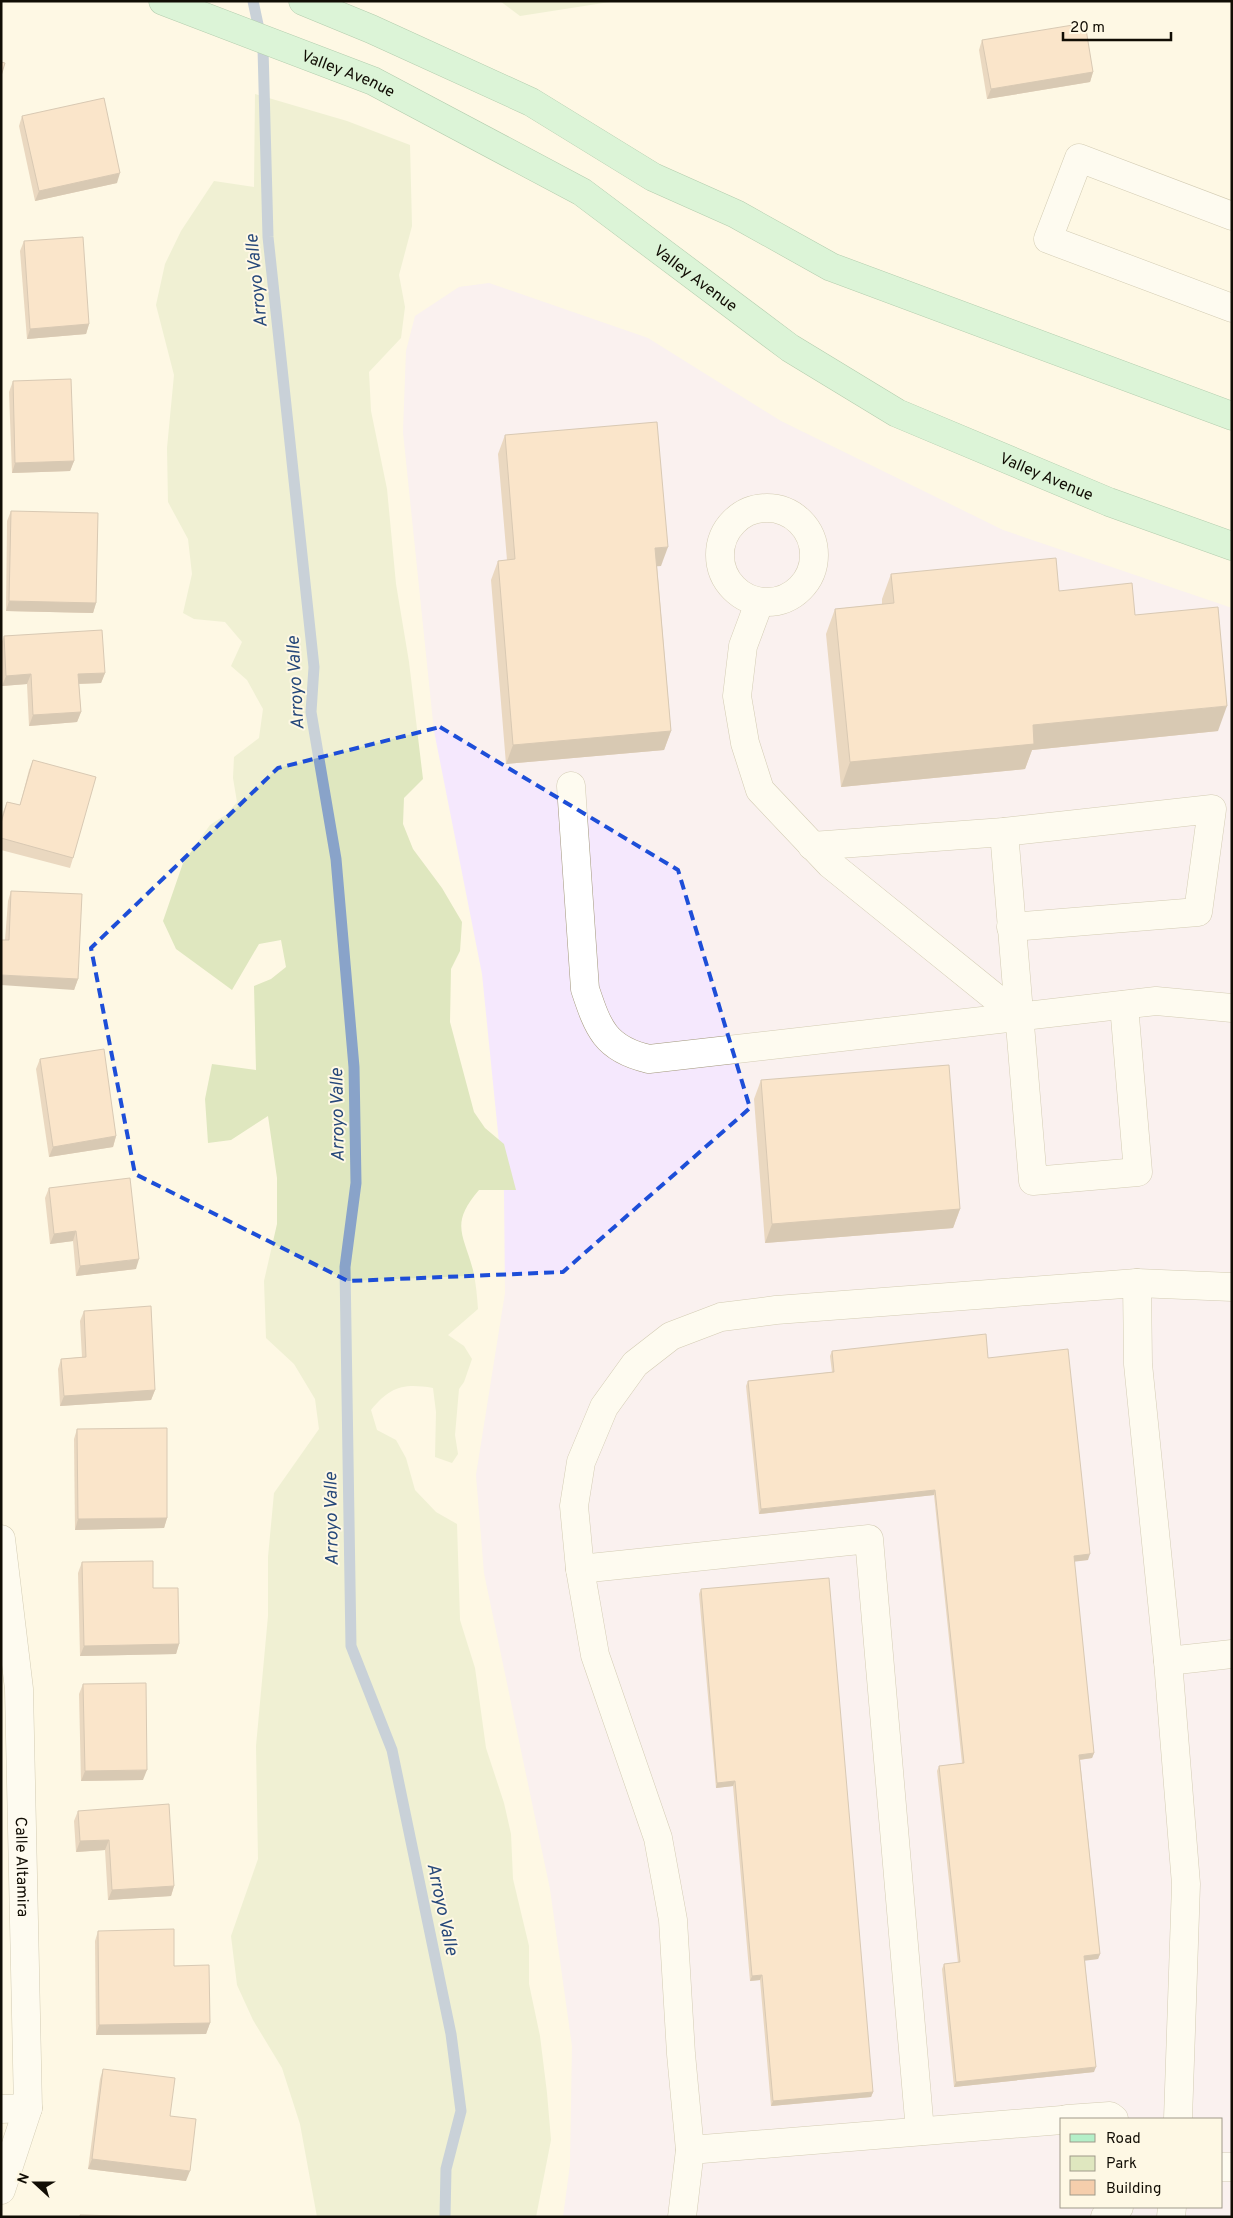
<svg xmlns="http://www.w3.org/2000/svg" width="1233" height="2218" font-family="Overpass,sans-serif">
	<rect width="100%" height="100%" fill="#fef8e4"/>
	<!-- commercial -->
	<path fill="#f5e8fd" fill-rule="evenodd" d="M 489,283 L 648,338 L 781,421 L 1003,530 L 1232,608 L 1232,2217 L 563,2217 L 570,2165 L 572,2046 L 550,1889 L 484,1573 L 476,1475 L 505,1293 L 504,1192 L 482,974 L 434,731 L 403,432 L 406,351 L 415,316 L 459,287 ZM 1062,2119 L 1222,2119 L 1222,2207 L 1062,2207 Z"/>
	<!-- green -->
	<g fill="#dfe7bf">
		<path d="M 500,1 L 616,1 L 520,16 Z"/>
		<path d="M 255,94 L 347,121 L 410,145 L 412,226 L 399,275 L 405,307 L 401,338 L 369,372 L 371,411 L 387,489 L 396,584 L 409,662 L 423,779 L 404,798 L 403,824 L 413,849 L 442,888 L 462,922 L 460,951 L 451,969 L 450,1022 L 474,1112 L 485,1128 L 504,1144 L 516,1190 L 479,1190 C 450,1224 463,1233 473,1270 C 476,1283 477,1296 478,1309 L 448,1335 L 464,1346 L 472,1359 L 464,1382 L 459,1389 L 455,1435 L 458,1454 L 452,1463 L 435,1457 L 436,1412 L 433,1388 C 403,1383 390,1387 371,1410 L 377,1430 L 396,1440 L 406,1458 L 415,1490 L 436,1512 L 457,1524 L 460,1620 L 475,1668 L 486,1748 L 504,1803 L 511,1834 L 513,1879 L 529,1946 L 529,1984 L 540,2036 L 547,2093 L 551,2140 L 536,2217 L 317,2217 L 300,2124 L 282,2068 L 253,2020 L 237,1985 L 231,1936 L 258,1859 L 256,1746 L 268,1616 L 268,1557 L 274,1493 L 319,1429 L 315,1399 L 294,1364 L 266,1338 L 264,1281 L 277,1224 L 277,1178 L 268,1116 L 231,1140 L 208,1143 L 205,1099 L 212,1064 L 256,1070 L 254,986 L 271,979 L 286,967 L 281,940 L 259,944 L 232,990 L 176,949 L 163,921 L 183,863 L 210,825 L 227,814 L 237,802 L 233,778 L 234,757 L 259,738 L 263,709 L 247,680 L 231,666 L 242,642 L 225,622 L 194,619 L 183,613 L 192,574 L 188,539 L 168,502 L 167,448 L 174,375 L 156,305 L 165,264 L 181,231 L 214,181 L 254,187 Z"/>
	</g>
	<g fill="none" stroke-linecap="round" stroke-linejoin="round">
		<!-- stream -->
		<path stroke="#89a3c9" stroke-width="11" d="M 253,1 L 263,48 L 268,237 L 314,667 L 311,712 L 336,859 L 354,1067 L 356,1183 L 345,1267 L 351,1646 L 392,1750 L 451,2034 L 461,2111 L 446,2169 L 445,2217"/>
		<!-- minor casing -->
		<g stroke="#a19779" stroke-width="29">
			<g id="minor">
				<path d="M 1232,216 L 1079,158 L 1048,239 L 1232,308"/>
				<circle cx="767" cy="555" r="47"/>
				<path d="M 759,603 L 743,646 L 737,696 L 745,743 L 760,790 L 830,864 L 1018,1016"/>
				<path d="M 571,786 L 585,989 C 598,1028 605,1049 649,1059 L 1156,1001 L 1232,1008"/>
				<path d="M 1004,832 L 1033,1181 L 1138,1172 L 1124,1005"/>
				<path d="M 812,846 L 1004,832 L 1212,809 L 1198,912 L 1011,927"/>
				<path d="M 1137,1283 L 1138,1364 L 1168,1661 L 1186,1884 L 1178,2119"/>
				<path id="s1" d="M 1,1539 L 19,1689 L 28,2108 L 1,2190"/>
				<path d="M 580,1569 L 869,1539 L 920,2131"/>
				<path d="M 1168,1661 L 1232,1654"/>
				<path d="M 1,2109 L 28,2108"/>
				<path d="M 1067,2119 L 1110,2116 L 1114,2119"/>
				<path d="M 690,2150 L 1062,2120"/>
				<path d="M 1222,2167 L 1232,2167"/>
				<path d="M 682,2217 L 690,2150 L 681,2054 L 673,1920 L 658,1838 L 595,1655 L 580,1569 L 574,1506 L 581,1462 L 604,1407 L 635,1364 L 671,1336 L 721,1317 L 776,1310 L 1137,1283 L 1232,1287"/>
				<path d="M 1105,2217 L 1119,2207"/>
				<path d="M 1171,2217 L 1172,2207"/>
			</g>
		</g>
		<!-- major casing -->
		<g stroke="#5a996b" stroke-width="29">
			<g id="major">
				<path id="s2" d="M 163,1 L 373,81 L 582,192 L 790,348 L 897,413 L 1109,502 L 1232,546"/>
				<path d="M 303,1 L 371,29 L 531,102 L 653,177 L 736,214 L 831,267 L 1232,416"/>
			</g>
		</g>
		<!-- minor -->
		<use href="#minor" stroke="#fff" stroke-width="28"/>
		<!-- major -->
		<use href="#major" stroke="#b4efc8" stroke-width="28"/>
	</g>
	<!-- wall -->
	<g fill="#d3b194">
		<path d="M 982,40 L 1093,72 L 1090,82 L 987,99 L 979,50 Z"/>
		<path d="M 22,116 L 117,183 L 35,201 L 19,126 Z"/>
		<path d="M 24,241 L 89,324 L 86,334 L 27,339 L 20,251 Z"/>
		<path d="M 13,381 L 74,461 L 70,471 L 12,473 L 9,392 Z"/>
		<path d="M 505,435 L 661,566 L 657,566 L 671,731 L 664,750 L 506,764 L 491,580 L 498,561 L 507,560 L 498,454 Z"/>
		<path d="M 11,511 L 96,603 L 93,613 L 6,611 L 7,521 Z"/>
		<path d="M 891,574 L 1059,591 L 1135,615 L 1218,731 L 1032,750 L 1025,769 L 841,787 L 826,634 L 835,609 L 882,604 L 882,599 Z"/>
		<path d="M 4,636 L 105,673 L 101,683 L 79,684 L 81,712 L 77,722 L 29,726 L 27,684 L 2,686 L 1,644 Z"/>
		<path d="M 33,760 L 73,858 L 70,868 L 1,850 L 1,820 L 3,812 L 7,802 L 20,805 L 29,770 Z"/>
		<path d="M 11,891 L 78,979 L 74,990 L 5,940 L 8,901 Z"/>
		<path d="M 40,1059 L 116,1136 L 113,1147 L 49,1157 L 36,1069 Z"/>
		<path d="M 761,1080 L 960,1209 L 953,1228 L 765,1243 L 754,1099 Z"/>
		<path d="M 49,1188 L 136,1269 L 76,1276 L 73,1241 L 50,1244 L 45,1198 Z"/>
		<path d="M 84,1311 L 155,1390 L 151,1400 L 60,1406 L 58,1369 L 61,1359 L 82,1357 L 80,1321 Z"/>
		<path d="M 832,1351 L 988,1358 L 1088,1560 L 1074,1561 L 1094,1753 L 1092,1758 L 1080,1760 L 1100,1954 L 1098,1959 L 1085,1960 L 1094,2072 L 954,2087 L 942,1969 L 944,1964 L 958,1963 L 937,1771 L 939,1766 L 962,1763 L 934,1495 L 759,1514 L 746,1386 L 748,1381 L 832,1372 L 830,1356 Z"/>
		<path d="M 77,1429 L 167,1518 L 164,1528 L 75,1530 L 74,1439 Z"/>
		<path d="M 82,1562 L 153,1588 L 179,1644 L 176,1654 L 80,1656 L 78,1573 Z"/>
		<path d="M 701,1589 L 873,2092 L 871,2097 L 771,2106 L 760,1980 L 750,1981 L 733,1786 L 716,1788 L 699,1594 Z"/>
		<path d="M 83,1684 L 143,1780 L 81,1781 L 79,1694 Z"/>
		<path d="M 78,1811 L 174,1886 L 171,1896 L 108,1900 L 105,1850 L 76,1852 L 74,1821 Z"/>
		<path d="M 98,1931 L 210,2023 L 206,2034 L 96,2035 L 95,1941 Z"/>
		<path d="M 103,2069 L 170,2116 L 186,2181 L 88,2169 L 100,2079 Z"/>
	</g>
	<!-- shaded-wall -->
	<g fill="#ac9078">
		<path d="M 1093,72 L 1090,82 L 987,99 L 991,89 Z"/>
		<path d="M 120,173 L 117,183 L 35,201 L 39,191 Z"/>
		<path d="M 89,324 L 86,334 L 27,339 L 30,329 Z"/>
		<path d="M 74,461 L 70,471 L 12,473 L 15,463 Z"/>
		<path d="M 668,547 L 661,566 L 648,567 L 655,548 Z"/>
		<path d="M 9,601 L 96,603 L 93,613 L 6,611 Z"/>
		<path d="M 105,673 L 101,683 L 74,684 L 78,674 Z"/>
		<path d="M 31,674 L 27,684 L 2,686 L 6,676 Z"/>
		<path d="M 1227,706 L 1218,731 L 1032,750 L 1025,769 L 841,787 L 850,762 L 1033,725 Z"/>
		<path d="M 81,712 L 77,722 L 29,726 L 33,715 Z"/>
		<path d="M 671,731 L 664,750 L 506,764 L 513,745 Z"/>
		<path d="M 1,975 L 78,979 L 74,990 L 1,985 Z"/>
		<path d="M 116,1136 L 113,1147 L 49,1157 L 53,1147 Z"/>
		<path d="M 960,1209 L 953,1228 L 765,1243 L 772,1224 Z"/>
		<path d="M 76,1231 L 73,1241 L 50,1244 L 54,1234 Z"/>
		<path d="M 139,1259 L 136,1269 L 76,1276 L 80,1266 Z"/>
		<path d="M 155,1390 L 151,1400 L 60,1406 L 64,1396 Z"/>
		<path d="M 935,1490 L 934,1495 L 759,1514 L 761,1509 Z"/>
		<path d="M 167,1518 L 164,1528 L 75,1530 L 78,1519 Z"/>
		<path d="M 1090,1554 L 1088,1560 L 1072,1562 L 1074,1556 Z"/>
		<path d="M 179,1644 L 176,1654 L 80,1656 L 84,1646 Z"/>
		<path d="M 1094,1753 L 1092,1758 L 1077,1760 L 1079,1755 Z"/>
		<path d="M 147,1770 L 143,1780 L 81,1781 L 85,1771 Z"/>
		<path d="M 735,1781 L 733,1786 L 716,1788 L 717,1783 Z"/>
		<path d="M 109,1840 L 105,1850 L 76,1852 L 80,1841 Z"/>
		<path d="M 174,1886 L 171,1896 L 108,1900 L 112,1890 Z"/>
		<path d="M 1100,1954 L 1098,1959 L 1083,1961 L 1084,1956 Z"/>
		<path d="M 762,1975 L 760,1980 L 750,1981 L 752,1976 Z"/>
		<path d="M 210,2023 L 206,2034 L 96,2035 L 99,2025 Z"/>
		<path d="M 1096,2067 L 1094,2072 L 954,2087 L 956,2082 Z"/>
		<path d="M 873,2092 L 871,2097 L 771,2106 L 773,2101 Z"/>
		<path d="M 92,2159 L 190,2171 L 186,2181 L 88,2169 Z"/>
	</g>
	<!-- building -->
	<g fill="#f5ceac" stroke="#ac9078">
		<path d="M 1085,23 L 1093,72 L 991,89 L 982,40 Z"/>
		<path d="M 1,62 L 5,63 L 1,76 Z"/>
		<path d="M 104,98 L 120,173 L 39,191 L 22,116 Z"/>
		<path d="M 83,237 L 89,324 L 30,329 L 24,241 Z"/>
		<path d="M 71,379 L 74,461 L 15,463 L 13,381 Z"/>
		<path d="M 657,422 L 668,547 L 655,548 L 671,731 L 513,745 L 498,561 L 515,559 L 505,435 Z"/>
		<path d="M 11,511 L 98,513 L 96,603 L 9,601 Z"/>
		<path d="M 1056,558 L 1059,591 L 1132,583 L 1135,615 L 1218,607 L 1227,706 L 1033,725 L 1034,744 L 850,762 L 835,609 L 894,603 L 891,574 Z"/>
		<path d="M 102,630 L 105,673 L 78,674 L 81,712 L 33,715 L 31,674 L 6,676 L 4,636 Z"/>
		<path d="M 33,760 L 96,777 L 73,858 L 1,838 L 1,823 L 7,802 L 20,805 Z"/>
		<path d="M 11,891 L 82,894 L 78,979 L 1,975 L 1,940 L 9,940 Z"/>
		<path d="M 104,1049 L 116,1136 L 53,1147 L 40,1059 Z"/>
		<path d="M 949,1065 L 960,1209 L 772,1224 L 761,1080 Z"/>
		<path d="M 130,1178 L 139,1259 L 80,1266 L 76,1231 L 54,1234 L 49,1188 Z"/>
		<path d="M 151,1306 L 155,1390 L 64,1396 L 61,1359 L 86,1357 L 84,1311 Z"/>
		<path d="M 986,1334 L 988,1358 L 1068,1349 L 1090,1554 L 1074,1556 L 1094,1753 L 1079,1755 L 1100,1954 L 1084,1956 L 1096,2067 L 956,2082 L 944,1964 L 960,1962 L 939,1766 L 964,1763 L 935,1490 L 761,1509 L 748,1381 L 834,1372 L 832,1351 Z"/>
		<path d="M 167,1428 L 167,1518 L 78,1519 L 77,1429 Z"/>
		<path d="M 153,1561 L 153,1588 L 178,1588 L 179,1644 L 84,1646 L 82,1562 Z"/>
		<path d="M 829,1578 L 873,2092 L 773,2101 L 762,1975 L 752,1976 L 735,1781 L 717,1783 L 701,1589 Z"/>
		<path d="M 146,1683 L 147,1770 L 85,1771 L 83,1684 Z"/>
		<path d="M 169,1804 L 174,1886 L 112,1890 L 109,1840 L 80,1841 L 78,1811 Z"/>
		<path d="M 174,1929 L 174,1966 L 209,1965 L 210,2023 L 99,2025 L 98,1931 Z"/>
		<path d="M 103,2069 L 175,2078 L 170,2116 L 196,2119 L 190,2171 L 92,2159 Z"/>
		<path d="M 80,2215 L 158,2217 L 80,2217 Z"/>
	</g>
	<!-- marked area -->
	<path d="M0 0H1233V2218H0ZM 440,727 L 678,870 L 750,1108 L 563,1272 L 348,1281 L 135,1174 L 91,948 L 278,768 Z" fill="#fef8e4" fill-opacity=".55" fill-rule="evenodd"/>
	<path fill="none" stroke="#1d4ed8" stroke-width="4" stroke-dasharray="10 6" stroke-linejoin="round" d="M 440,727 L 678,870 L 750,1108 L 563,1272 L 348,1281 L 135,1174 L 91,948 L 278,768 Z"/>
	<g text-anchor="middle" stroke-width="4" stroke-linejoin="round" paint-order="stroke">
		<!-- street labels -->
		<g font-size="16" fill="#110d04" stroke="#fef8e4">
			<text dy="6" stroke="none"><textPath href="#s2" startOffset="199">Valley Avenue</textPath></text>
			<text dy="6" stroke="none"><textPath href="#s2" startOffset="604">Valley Avenue</textPath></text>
			<text dy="6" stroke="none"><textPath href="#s2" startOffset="1009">Valley Avenue</textPath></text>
			<text dy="6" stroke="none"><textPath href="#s1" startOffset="329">Calle Altamira</textPath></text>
		</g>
		<!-- water labels -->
		<g font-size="18" font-style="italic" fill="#26487a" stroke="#fef8e4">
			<text transform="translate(256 281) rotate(-96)" y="6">Arroyo Valle</text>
			<text transform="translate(295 683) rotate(-93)" y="6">Arroyo Valle</text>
			<text transform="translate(337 1115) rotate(-91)" y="6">Arroyo Valle</text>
			<text transform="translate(331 1519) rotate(-91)" y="6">Arroyo Valle</text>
			<text transform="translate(443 1909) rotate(78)" y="6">Arroyo Valle</text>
		</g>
	</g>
	<!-- border -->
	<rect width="1233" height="2218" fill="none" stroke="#110d04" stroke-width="5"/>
	<!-- legend -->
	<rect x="1060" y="2118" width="162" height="90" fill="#fef8e4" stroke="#9f9a8a"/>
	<rect x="1070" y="2134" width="25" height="8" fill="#b4efc8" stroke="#9f9a8a"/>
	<text x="1106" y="2143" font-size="15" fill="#110d04">Road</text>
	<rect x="1070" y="2156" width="25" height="15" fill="#dfe7bf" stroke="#9f9a8a"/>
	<text x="1106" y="2168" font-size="15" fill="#110d04">Park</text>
	<rect x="1070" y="2180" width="25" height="15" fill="#f5ceac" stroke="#9f9a8a"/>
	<text x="1106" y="2193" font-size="15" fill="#110d04">Building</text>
	<!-- north arrow -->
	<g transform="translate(35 2183) rotate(291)" stroke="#fef8e4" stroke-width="4" paint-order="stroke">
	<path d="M0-4L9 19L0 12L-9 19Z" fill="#110d04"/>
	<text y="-8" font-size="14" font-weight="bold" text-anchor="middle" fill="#110d04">N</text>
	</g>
	<!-- scale -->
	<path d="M1063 32v8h108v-8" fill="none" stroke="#110d04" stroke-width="2.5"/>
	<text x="1070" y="32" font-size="15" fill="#110d04" stroke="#fef8e4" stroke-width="4" paint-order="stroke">20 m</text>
</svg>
